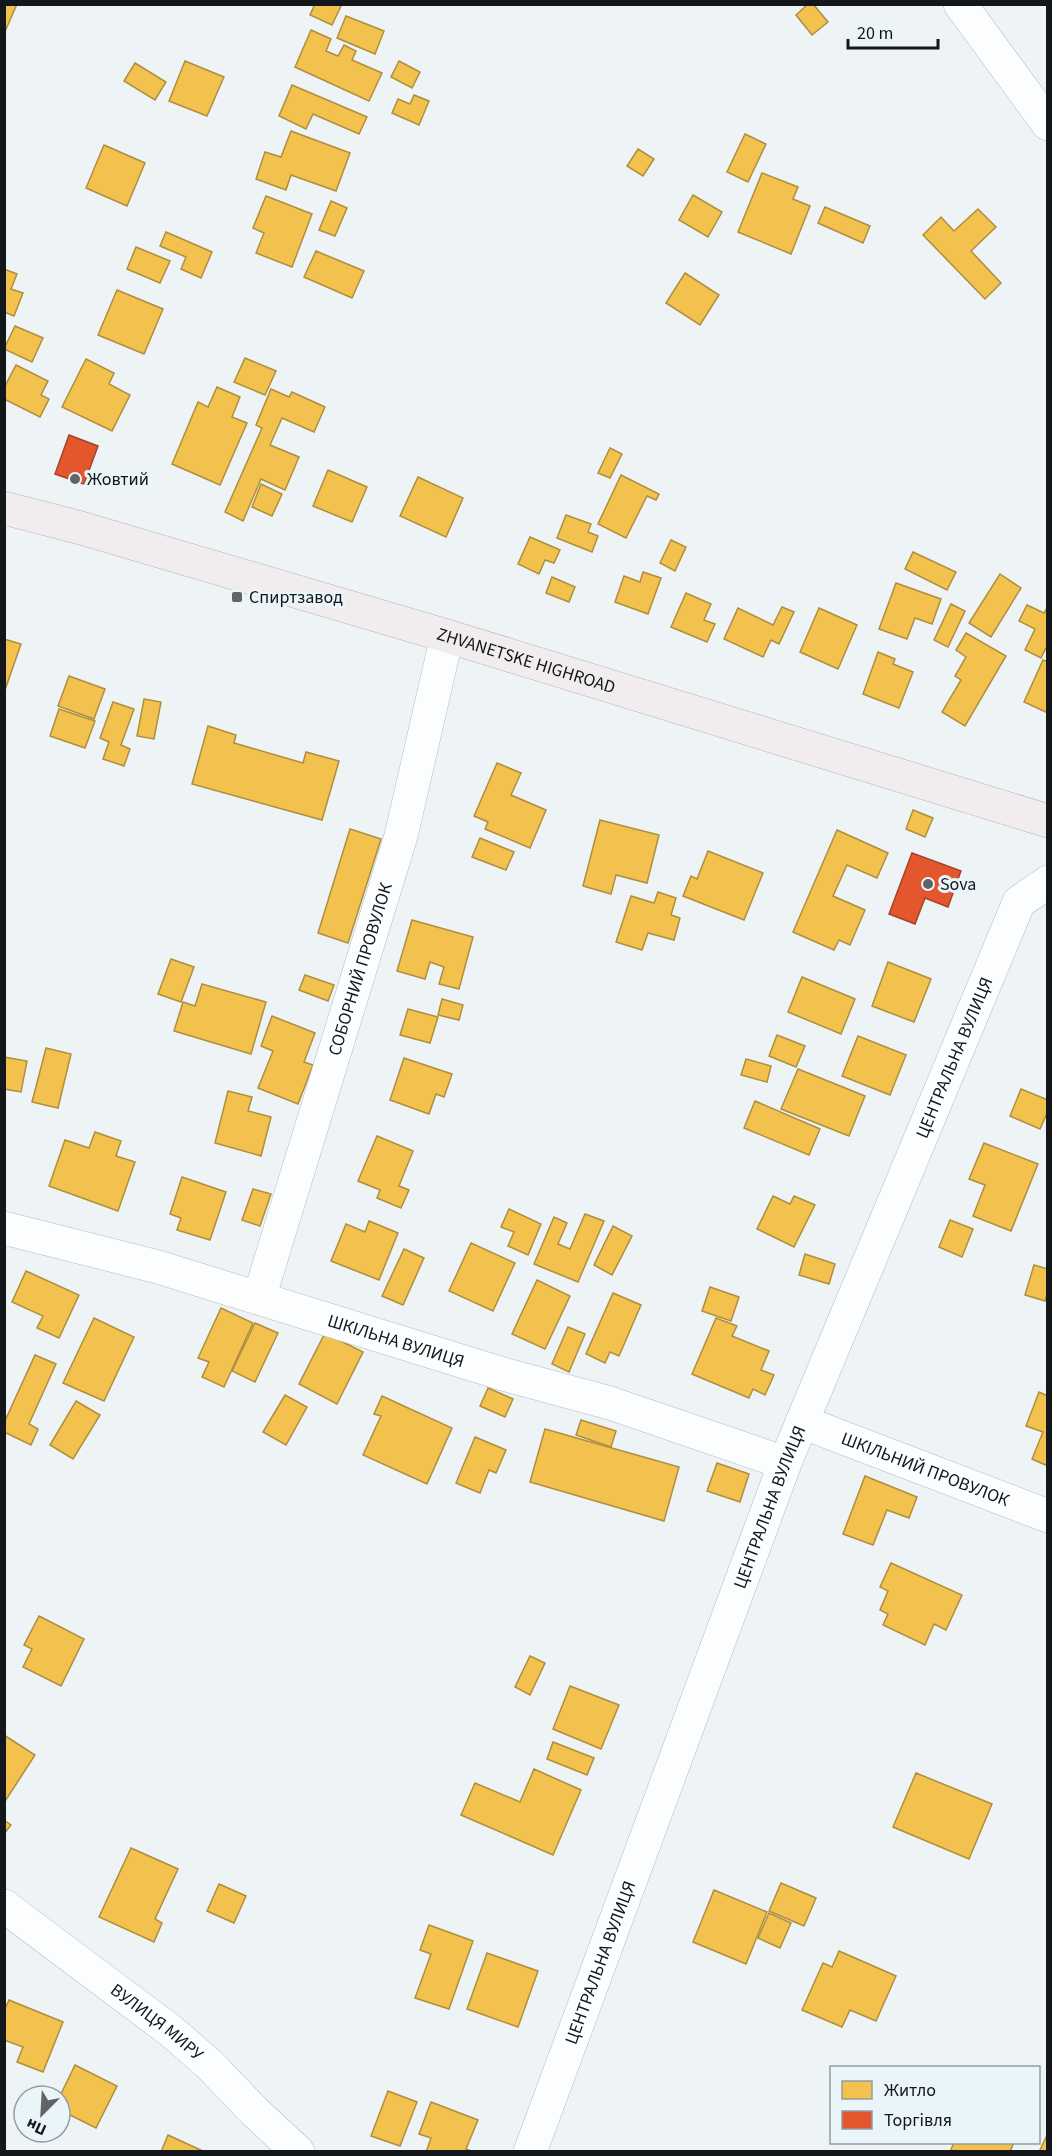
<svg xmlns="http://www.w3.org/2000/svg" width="1052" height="2156" font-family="'Source Sans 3',sans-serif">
	<rect width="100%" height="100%" fill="#eef4f6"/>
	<!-- homes -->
	<g fill="#f2c14e" stroke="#af8e3e" stroke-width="1.5">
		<path d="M 4,4 L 17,4 L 4,34 Z"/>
		<path d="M 315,4 L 342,4 L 332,25 L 310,15 Z"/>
		<path d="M 808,4 L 813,4 L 828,22 L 812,35 L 796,15 Z"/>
		<path d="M 346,16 L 384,31 L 375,54 L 337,38 Z"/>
		<path d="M 311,30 L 331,39 L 326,51 L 338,56 L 344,45 L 356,51 L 352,60 L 382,73 L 369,101 L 295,67 Z"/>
		<path d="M 185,61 L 224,77 L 207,116 L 169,101 Z"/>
		<path d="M 399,61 L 420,72 L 412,88 L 391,77 Z"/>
		<path d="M 135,63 L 166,82 L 155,100 L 124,81 Z"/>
		<path d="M 292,85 L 367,117 L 359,134 L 313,114 L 306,129 L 279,116 Z"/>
		<path d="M 414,95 L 429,101 L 419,125 L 392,113 L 398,99 L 410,104 Z"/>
		<path d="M 291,131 L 350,153 L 336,191 L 291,175 L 286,190 L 256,179 L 265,152 L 281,157 Z"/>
		<path d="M 745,134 L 766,144 L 748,182 L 727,172 Z"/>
		<path d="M 104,145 L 145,163 L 127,206 L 86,188 Z"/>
		<path d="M 638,149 L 654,159 L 643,176 L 627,166 Z"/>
		<path d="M 762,173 L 798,187 L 793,199 L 810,206 L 791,254 L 738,232 Z"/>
		<path d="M 693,195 L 722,212 L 708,237 L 679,220 Z"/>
		<path d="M 266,196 L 312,214 L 292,267 L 256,253 L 264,233 L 253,228 Z"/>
		<path d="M 331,201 L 347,208 L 335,236 L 319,230 Z"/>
		<path d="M 825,207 L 870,226 L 863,243 L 818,223 Z"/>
		<path d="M 978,209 L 996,227 L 971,251 L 1001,283 L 985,299 L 923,235 L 941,217 L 954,231 Z"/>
		<path d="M 166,232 L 212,252 L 201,278 L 181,269 L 186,257 L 160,246 Z"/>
		<path d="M 136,247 L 170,261 L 160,283 L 127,269 Z"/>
		<path d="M 316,251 L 364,271 L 352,298 L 304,277 Z"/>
		<path d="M 4,269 L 17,274 L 11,289 L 23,293 L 14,316 L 4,312 Z"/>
		<path d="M 685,273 L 719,295 L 700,325 L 666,303 Z"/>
		<path d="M 117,290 L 163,309 L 144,354 L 98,335 Z"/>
		<path d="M 15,326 L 43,338 L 32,362 L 4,349 Z"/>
		<path d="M 245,358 L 276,371 L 265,395 L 234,382 Z"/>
		<path d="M 86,359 L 114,373 L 109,384 L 130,395 L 112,431 L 62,407 Z"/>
		<path d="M 16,365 L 48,381 L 41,395 L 49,399 L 40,417 L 4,399 L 4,388 Z"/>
		<path d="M 217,387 L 240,397 L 232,417 L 247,423 L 220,485 L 172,464 L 198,402 L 208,407 Z"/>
		<path d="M 271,389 L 289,397 L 292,392 L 325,407 L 314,432 L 282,418 L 270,445 L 299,457 L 285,490 L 261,479 L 243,521 L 225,512 L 262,428 L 256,425 Z"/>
		<path d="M 610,448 L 622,454 L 610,478 L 598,473 Z"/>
		<path d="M 328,470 L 367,487 L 352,522 L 313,506 Z"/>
		<path d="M 621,475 L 659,494 L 656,500 L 647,496 L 626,538 L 598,524 Z"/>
		<path d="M 418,477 L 463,498 L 446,537 L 400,516 Z"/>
		<path d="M 261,484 L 282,494 L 272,516 L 252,507 Z"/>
		<path d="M 566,515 L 591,524 L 588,532 L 598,536 L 592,552 L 557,538 Z"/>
		<path d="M 530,537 L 560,550 L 554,563 L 545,560 L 539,574 L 518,564 Z"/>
		<path d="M 671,540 L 686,547 L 675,571 L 660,563 Z"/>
		<path d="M 913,552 L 956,572 L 947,590 L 905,569 Z"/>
		<path d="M 643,572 L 661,578 L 648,614 L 615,602 L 624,576 L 640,582 Z"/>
		<path d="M 1000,574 L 1021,588 L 991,637 L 969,623 Z"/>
		<path d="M 552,577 L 575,587 L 569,602 L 546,593 Z"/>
		<path d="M 896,583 L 941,599 L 932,624 L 915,618 L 907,639 L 879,629 Z"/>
		<path d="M 686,593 L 711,604 L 704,620 L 715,624 L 707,642 L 671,627 Z"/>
		<path d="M 951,604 L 965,611 L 948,647 L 934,640 Z"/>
		<path d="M 1027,605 L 1044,613 L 1048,606 L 1048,644 L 1041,658 L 1025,650 L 1035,629 L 1019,621 Z"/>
		<path d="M 782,607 L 794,612 L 779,644 L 771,640 L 763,657 L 724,639 L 738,608 L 773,625 Z"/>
		<path d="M 819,608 L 857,625 L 838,669 L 800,652 Z"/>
		<path d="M 966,633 L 1006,656 L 965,726 L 942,712 L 961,680 L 955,676 L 966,657 L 956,650 Z"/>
		<path d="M 4,639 L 21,644 L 5,690 L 4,690 Z"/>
		<path d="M 878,652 L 895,659 L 893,664 L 913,672 L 899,708 L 863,694 Z"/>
		<path d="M 1043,660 L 1048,662 L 1048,713 L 1024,702 Z"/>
		<path d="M 69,676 L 105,689 L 94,719 L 58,706 Z"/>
		<path d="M 144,699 L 161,702 L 154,739 L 137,736 Z"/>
		<path d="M 113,702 L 134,709 L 121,745 L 130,749 L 124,766 L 103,759 L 109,742 L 100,738 Z"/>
		<path d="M 59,709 L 95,721 L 85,748 L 50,736 Z"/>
		<path d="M 208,726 L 236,735 L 234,743 L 303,763 L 306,752 L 339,761 L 322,820 L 192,784 Z"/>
		<path d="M 497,763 L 521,773 L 511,795 L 546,810 L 530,848 L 485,829 L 488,822 L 474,816 Z"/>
		<path d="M 913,810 L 933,818 L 925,837 L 906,829 Z"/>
		<path d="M 600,820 L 659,835 L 647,883 L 616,875 L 611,894 L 583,886 Z"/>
		<path d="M 350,829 L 381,839 L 348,943 L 318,933 Z"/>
		<path d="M 837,830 L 888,853 L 877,878 L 847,865 L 833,896 L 865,910 L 850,945 L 839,940 L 834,950 L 793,932 Z"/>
		<path d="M 480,838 L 514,852 L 506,870 L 472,857 Z"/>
		<path d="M 708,851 L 763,873 L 744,920 L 683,896 L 691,876 L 697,879 Z"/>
		<path d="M 658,892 L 676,898 L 671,915 L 680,918 L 674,940 L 648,933 L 642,950 L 616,942 L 631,896 L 654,903 Z"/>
		<path d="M 412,920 L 473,937 L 459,989 L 439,984 L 444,967 L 430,962 L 425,979 L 397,971 Z"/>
		<path d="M 171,959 L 194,967 L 181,1002 L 158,994 Z"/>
		<path d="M 888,962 L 931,979 L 914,1022 L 872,1006 Z"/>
		<path d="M 305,975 L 334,985 L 328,1001 L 299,990 Z"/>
		<path d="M 802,977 L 855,999 L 841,1034 L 788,1012 Z"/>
		<path d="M 202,984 L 266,1002 L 251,1054 L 174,1031 L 183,1002 L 195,1006 Z"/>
		<path d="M 442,999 L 463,1005 L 459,1020 L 438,1015 Z"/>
		<path d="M 408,1009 L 438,1017 L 430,1043 L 400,1035 Z"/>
		<path d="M 272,1016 L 315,1033 L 304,1062 L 313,1065 L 298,1104 L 258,1088 L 273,1051 L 261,1046 Z"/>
		<path d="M 777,1035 L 805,1046 L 796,1067 L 769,1056 Z"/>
		<path d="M 858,1036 L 906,1055 L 890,1095 L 842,1076 Z"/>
		<path d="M 46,1048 L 71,1054 L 58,1108 L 32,1102 Z"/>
		<path d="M 4,1057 L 27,1061 L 21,1092 L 4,1089 Z"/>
		<path d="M 404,1058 L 452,1074 L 444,1097 L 436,1094 L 429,1114 L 390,1100 Z"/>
		<path d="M 746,1059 L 771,1066 L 767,1082 L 741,1075 Z"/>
		<path d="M 798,1069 L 865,1096 L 849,1136 L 781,1109 Z"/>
		<path d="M 1021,1089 L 1048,1100 L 1048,1111 L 1040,1129 L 1010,1116 Z"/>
		<path d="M 228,1091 L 252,1097 L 248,1111 L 271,1117 L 261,1156 L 215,1143 Z"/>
		<path d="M 755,1101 L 820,1129 L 809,1155 L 744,1128 Z"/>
		<path d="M 95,1132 L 121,1141 L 116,1156 L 135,1162 L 118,1211 L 49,1186 L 65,1140 L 89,1148 Z"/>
		<path d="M 377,1136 L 413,1151 L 399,1186 L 409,1190 L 401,1208 L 377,1198 L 380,1190 L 358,1181 Z"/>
		<path d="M 984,1143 L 1038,1164 L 1011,1231 L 973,1216 L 985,1185 L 969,1179 Z"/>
		<path d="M 182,1177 L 226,1192 L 210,1240 L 177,1230 L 181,1218 L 170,1214 Z"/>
		<path d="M 253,1189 L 271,1194 L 260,1226 L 242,1220 Z"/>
		<path d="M 773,1196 L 790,1204 L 794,1196 L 815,1205 L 794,1247 L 757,1229 Z"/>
		<path d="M 509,1209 L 541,1224 L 528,1255 L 508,1246 L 514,1232 L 501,1227 Z"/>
		<path d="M 585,1214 L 604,1221 L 578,1282 L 534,1264 L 554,1217 L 567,1223 L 558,1244 L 570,1249 Z"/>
		<path d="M 950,1220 L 973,1229 L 962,1257 L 939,1247 Z"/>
		<path d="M 369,1221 L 398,1233 L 379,1280 L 331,1261 L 346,1224 L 365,1232 Z"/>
		<path d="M 613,1226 L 632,1236 L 612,1275 L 594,1265 Z"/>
		<path d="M 471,1243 L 515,1263 L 493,1311 L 449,1291 Z"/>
		<path d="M 404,1249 L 424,1258 L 403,1305 L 382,1296 Z"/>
		<path d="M 805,1254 L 835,1264 L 829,1284 L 799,1275 Z"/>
		<path d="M 1034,1265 L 1048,1269 L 1048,1291 L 1045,1301 L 1025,1295 Z"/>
		<path d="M 26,1271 L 79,1295 L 59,1338 L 37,1328 L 43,1316 L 12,1302 Z"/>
		<path d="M 537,1280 L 570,1296 L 545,1349 L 512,1334 Z"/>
		<path d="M 710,1287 L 739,1297 L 731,1321 L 702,1311 Z"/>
		<path d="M 613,1293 L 641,1305 L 619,1356 L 610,1352 L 605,1363 L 586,1354 Z"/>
		<path d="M 221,1308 L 253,1323 L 224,1387 L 202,1377 L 209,1362 L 198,1358 Z"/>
		<path d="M 94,1318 L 134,1337 L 104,1401 L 63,1383 Z"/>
		<path d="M 716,1318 L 737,1326 L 732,1336 L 769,1351 L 761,1370 L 774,1375 L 765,1395 L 753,1389 L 749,1398 L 692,1374 Z"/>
		<path d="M 255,1323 L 278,1333 L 255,1382 L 232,1371 Z"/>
		<path d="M 568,1327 L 585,1334 L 569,1372 L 552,1364 Z"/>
		<path d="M 325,1333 L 363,1352 L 337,1404 L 299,1384 Z"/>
		<path d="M 35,1355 L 56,1364 L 29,1424 L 38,1429 L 31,1445 L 4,1432 L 4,1423 Z"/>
		<path d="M 488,1388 L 513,1399 L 505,1417 L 480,1406 Z"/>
		<path d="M 1039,1392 L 1048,1396 L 1048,1466 L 1032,1459 L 1043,1432 L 1026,1426 Z"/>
		<path d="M 285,1395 L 307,1407 L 286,1445 L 263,1432 Z"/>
		<path d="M 382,1396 L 452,1428 L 427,1484 L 363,1455 L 381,1416 L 374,1414 Z"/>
		<path d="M 76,1401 L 100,1415 L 73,1459 L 50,1445 Z"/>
		<path d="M 581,1420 L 616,1431 L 611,1447 L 576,1435 Z"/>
		<path d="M 545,1429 L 679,1467 L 664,1521 L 530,1482 Z"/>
		<path d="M 475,1437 L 506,1450 L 496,1473 L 489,1470 L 480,1493 L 456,1483 Z"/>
		<path d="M 717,1463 L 749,1474 L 740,1502 L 707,1491 Z"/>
		<path d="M 865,1476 L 917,1497 L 909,1518 L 887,1510 L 873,1545 L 843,1534 Z"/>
		<path d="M 891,1563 L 962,1595 L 946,1630 L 934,1624 L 925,1645 L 883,1625 L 888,1614 L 880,1610 L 888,1591 L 880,1587 Z"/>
		<path d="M 39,1616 L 84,1639 L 61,1686 L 23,1667 L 32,1649 L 24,1645 Z"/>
		<path d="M 530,1656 L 545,1663 L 530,1695 L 515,1687 Z"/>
		<path d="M 570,1686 L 619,1705 L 601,1749 L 553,1729 Z"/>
		<path d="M 4,1735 L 35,1755 L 4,1803 Z"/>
		<path d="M 553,1742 L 594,1758 L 587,1775 L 547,1759 Z"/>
		<path d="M 534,1769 L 581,1790 L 553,1855 L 461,1815 L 475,1783 L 520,1802 Z"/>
		<path d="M 916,1773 L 992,1804 L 969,1859 L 893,1827 Z"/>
		<path d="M 4,1820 L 11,1825 L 4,1834 Z"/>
		<path d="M 131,1848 L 178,1869 L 155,1919 L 162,1923 L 154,1942 L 99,1917 Z"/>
		<path d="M 781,1883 L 816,1898 L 804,1926 L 769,1911 Z"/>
		<path d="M 219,1884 L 246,1896 L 234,1923 L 207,1911 Z"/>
		<path d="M 714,1890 L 767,1912 L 746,1964 L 693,1942 Z"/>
		<path d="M 769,1913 L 791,1923 L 780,1948 L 758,1938 Z"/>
		<path d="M 429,1925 L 473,1941 L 449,2009 L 415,1998 L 431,1954 L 420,1950 Z"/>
		<path d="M 839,1951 L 896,1976 L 876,2021 L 850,2010 L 842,2027 L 802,2010 L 823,1963 L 832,1967 Z"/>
		<path d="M 487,1953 L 538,1971 L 518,2027 L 467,2009 Z"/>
		<path d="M 9,2000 L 63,2022 L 43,2072 L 17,2062 L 23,2047 L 4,2040 L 4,2011 Z"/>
		<path d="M 75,2065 L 117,2086 L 96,2128 L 60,2110 L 60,2096 Z"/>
		<path d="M 388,2091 L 417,2102 L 400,2146 L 371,2136 Z"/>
		<path d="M 431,2102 L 478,2120 L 466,2149 L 474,2152 L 426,2152 L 431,2138 L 419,2134 Z"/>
		<path d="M 1048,2133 L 1048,2152 L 1039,2152 Z"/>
		<path d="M 168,2135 L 205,2152 L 161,2152 Z"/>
		<path d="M 954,2142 L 1014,2142 L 1010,2152 L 950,2152 Z"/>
	</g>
	<!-- shops -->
	<g fill="#e4572e" stroke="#a54428" stroke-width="1.5">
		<path d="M 69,435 L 98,446 L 84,484 L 55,474 Z"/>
		<path d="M 912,853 L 961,871 L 948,907 L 925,898 L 915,924 L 889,914 Z"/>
	</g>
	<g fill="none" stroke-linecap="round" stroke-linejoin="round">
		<!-- street casing -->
		<g stroke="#b5b9bb" stroke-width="34">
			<g id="street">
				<path d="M 960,4 L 1048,124"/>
				<path id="s1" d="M 4,1228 L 158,1267 L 503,1374 L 610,1403 L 785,1463"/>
				<path id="s2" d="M 259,1298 L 401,836 L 447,636"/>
				<path id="s3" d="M 802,1422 L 1048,1516"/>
				<path id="s4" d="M 4,1906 L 171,2031 L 210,2065 L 254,2111 L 298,2152"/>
				<path id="s5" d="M 530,2152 L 785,1463 L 1019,902 L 1048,882"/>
			</g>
		</g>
		<!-- primary casing -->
		<g stroke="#b8b0b5" stroke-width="34">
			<g id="primary">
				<path id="s6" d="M 4,508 L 81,528 L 447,636 L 1048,821"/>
			</g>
		</g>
		<!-- street -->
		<use href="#street" stroke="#fcfdfe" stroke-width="33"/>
		<!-- primary -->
		<use href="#primary" stroke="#f1edef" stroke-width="33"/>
	</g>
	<!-- markers -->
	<g fill="#606466" stroke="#eaf5fa" stroke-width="2">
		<circle cx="75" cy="479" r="6"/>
		<rect x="231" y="591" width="12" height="12" rx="3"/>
		<circle cx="928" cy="884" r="6"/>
	</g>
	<g text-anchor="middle" stroke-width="6" stroke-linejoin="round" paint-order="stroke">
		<!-- poi labels -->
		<g font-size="18" fill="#131719" stroke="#eaf5fa" text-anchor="start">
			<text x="87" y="485">Жовтий</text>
			<text x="249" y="603">Спиртзавод</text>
			<text x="940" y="890">Sova</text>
		</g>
		<!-- street labels -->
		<g font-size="18" fill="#131719" stroke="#eaf5fa">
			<text dy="6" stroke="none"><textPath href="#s6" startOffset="544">ZHVANETSKE HIGHROAD</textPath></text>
			<text dy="6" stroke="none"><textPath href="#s2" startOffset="344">СОБОРНИЙ ПРОВУЛОК</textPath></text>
			<text dy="6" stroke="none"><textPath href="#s5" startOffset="1174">ЦЕНТРАЛЬНА ВУЛИЦЯ</textPath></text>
			<text dy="6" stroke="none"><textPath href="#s1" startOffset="408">ШКІЛЬНА ВУЛИЦЯ</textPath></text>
			<text dy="6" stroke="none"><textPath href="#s3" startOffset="132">ШКІЛЬНИЙ ПРОВУЛОК</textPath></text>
			<text dy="6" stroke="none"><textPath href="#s5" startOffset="688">ЦЕНТРАЛЬНА ВУЛИЦЯ</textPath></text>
			<text dy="6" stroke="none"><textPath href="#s5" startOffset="202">ЦЕНТРАЛЬНА ВУЛИЦЯ</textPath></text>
			<text dy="6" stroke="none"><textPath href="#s4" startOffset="192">ВУЛИЦЯ МИРУ</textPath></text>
		</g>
	</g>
	<!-- border -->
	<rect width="1052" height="2156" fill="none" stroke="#131719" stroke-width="12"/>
	<!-- legend -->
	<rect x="830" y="2066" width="210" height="78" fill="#eaf5fa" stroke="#949ca0" stroke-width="1.5"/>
	<rect x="842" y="2081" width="30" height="18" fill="#f2c14e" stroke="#949ca0" stroke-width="1.5"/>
	<text x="884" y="2096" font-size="18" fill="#131719">Житло</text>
	<rect x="842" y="2111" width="30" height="18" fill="#e4572e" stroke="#949ca0" stroke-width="1.5"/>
	<text x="884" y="2126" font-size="18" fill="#131719">Торгівля</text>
	<!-- north arrow -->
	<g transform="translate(42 2114) rotate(204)"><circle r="28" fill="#eaf5fa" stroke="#949ca0" stroke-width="1.5"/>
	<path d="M0-4.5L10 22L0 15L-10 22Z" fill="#606466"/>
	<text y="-9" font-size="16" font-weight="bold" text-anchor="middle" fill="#131719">Пн</text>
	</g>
	<!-- scale -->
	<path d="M848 39v9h90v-9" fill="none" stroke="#131719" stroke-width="3"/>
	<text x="857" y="39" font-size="18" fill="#131719" stroke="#eaf5fa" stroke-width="4.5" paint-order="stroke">20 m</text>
</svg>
